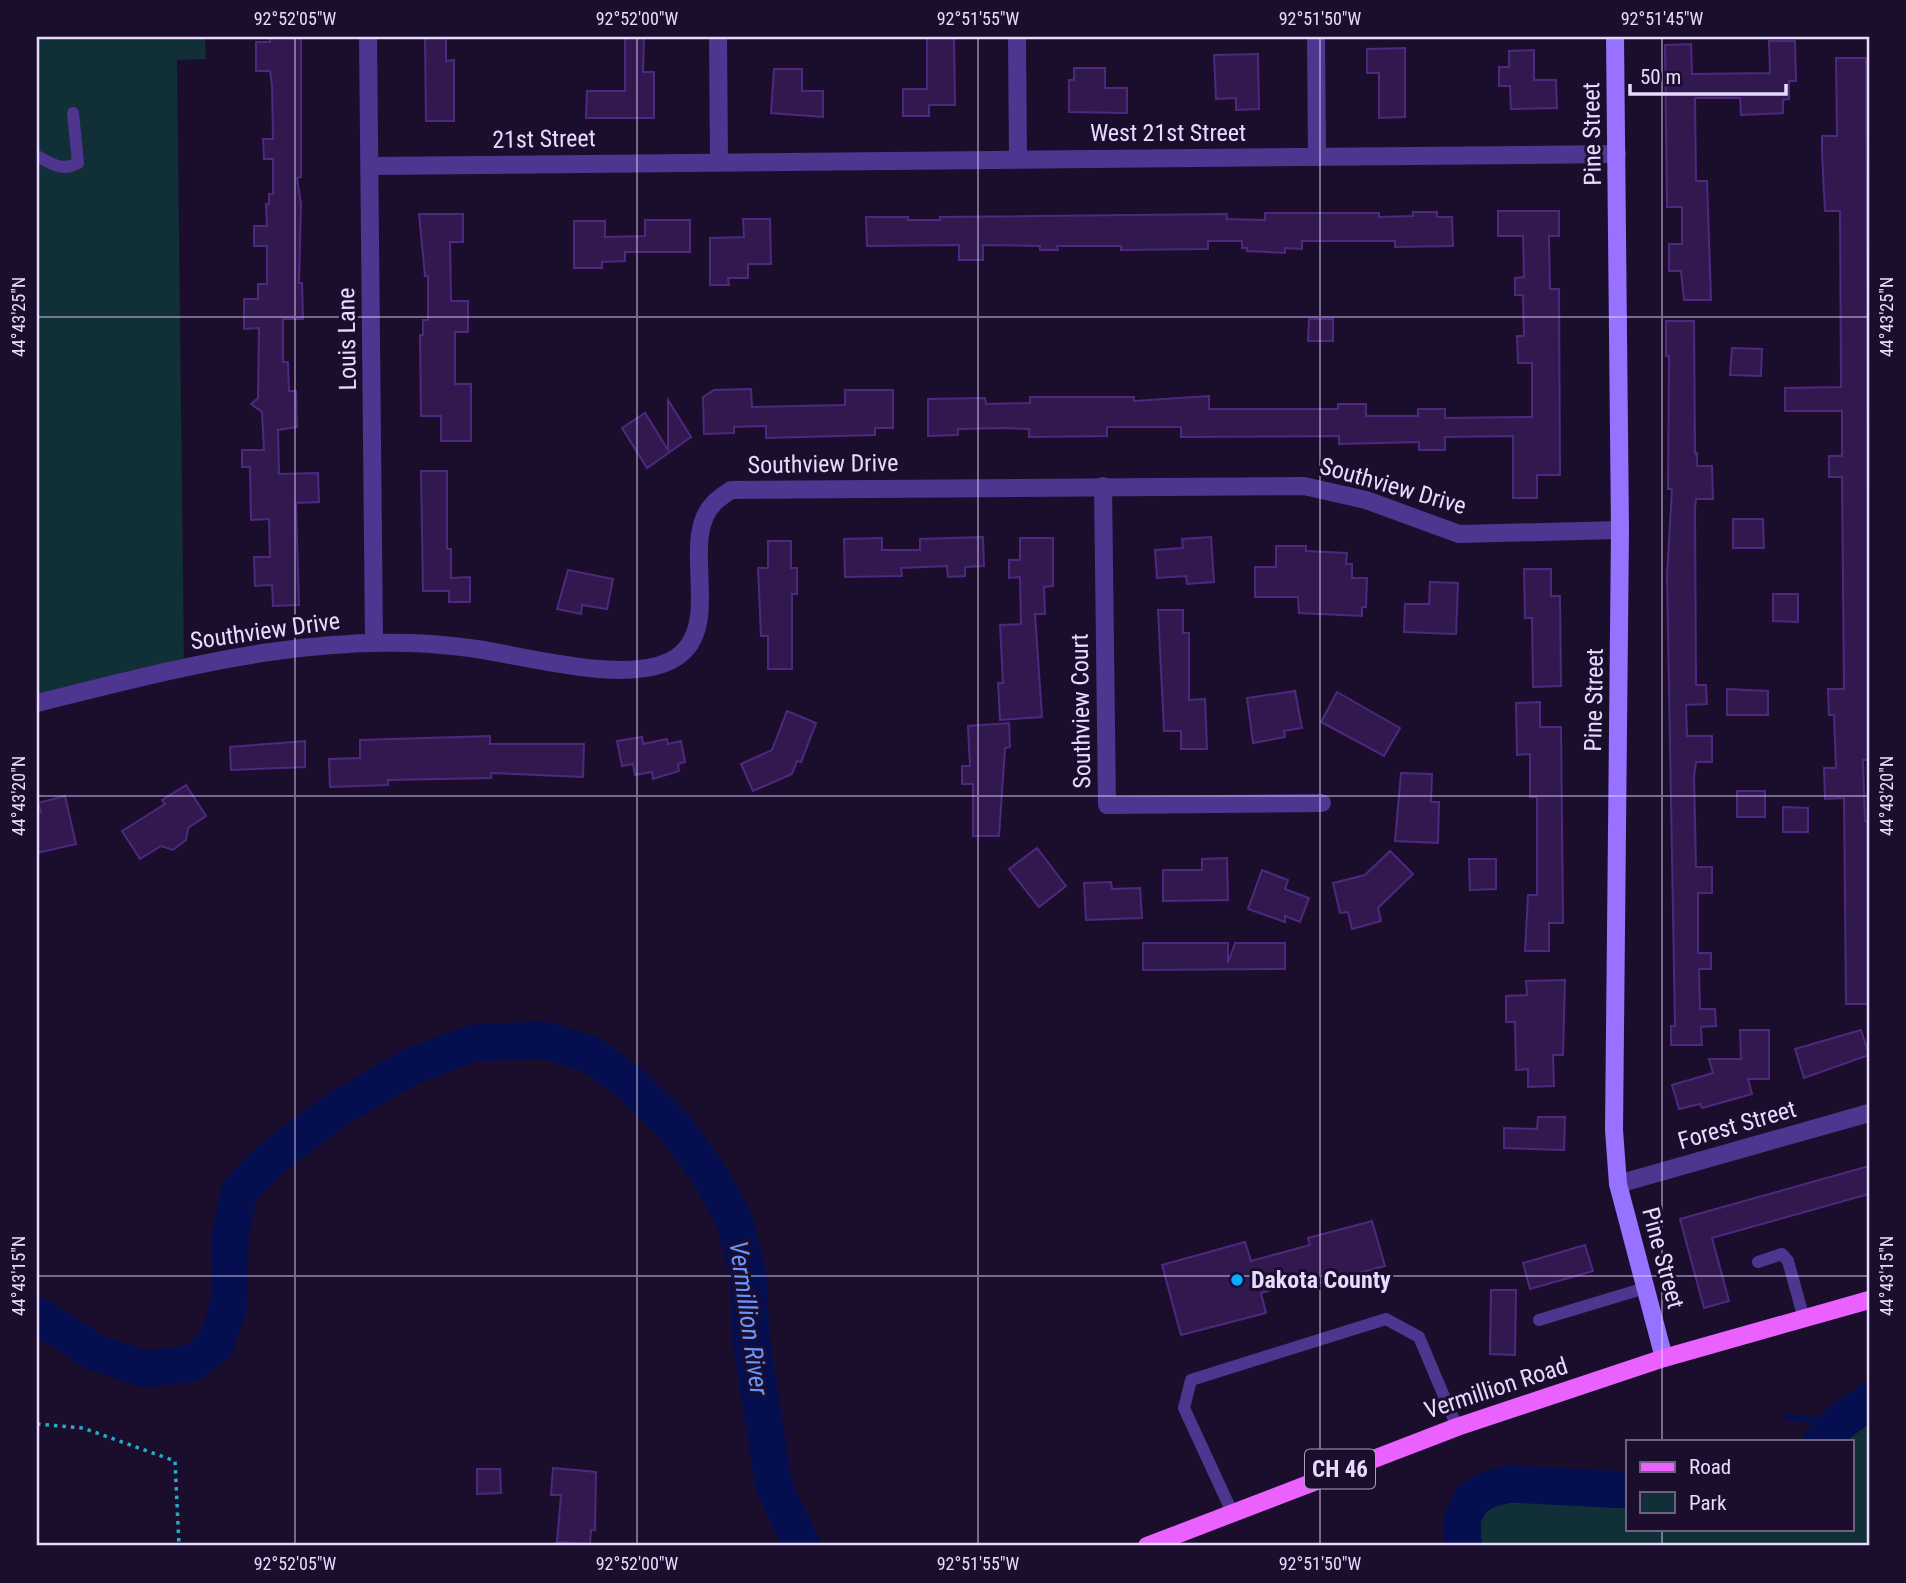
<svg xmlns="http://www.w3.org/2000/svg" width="1906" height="1583" font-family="'Roboto Condensed',sans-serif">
	<rect width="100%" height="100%" fill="#1b0e2d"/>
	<!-- green -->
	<g fill="#112f37">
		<path d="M 37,37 L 205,37 L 206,59 L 177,60 L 184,666 L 37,703 Z"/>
		<path d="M 1869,1401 L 1869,1546 L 1463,1546 L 1462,1518 L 1473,1498 L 1489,1489 L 1510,1484 L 1628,1490 L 1628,1529 L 1852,1529 L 1852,1441 L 1822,1441 L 1839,1423 Z"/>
	</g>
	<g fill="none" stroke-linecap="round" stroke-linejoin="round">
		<!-- stream -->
		<path stroke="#050e4f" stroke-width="6" d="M 1787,1417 L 1839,1423"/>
		<!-- river -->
		<g stroke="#050e4f" stroke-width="37">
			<path d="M 37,1315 L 96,1353 L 145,1369 L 192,1363 L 216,1344 L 229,1304 L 230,1237 L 239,1192 L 272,1158 L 336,1110 L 410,1067 L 473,1043 L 544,1040 L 590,1054 L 629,1082 L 675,1127 L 710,1176 L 735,1221 L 748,1275 L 751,1339 L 774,1486 L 802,1546"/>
			<path d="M 1822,1441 L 1839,1423 L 1869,1401"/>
			<path d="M 1463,1546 L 1462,1518 L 1473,1498 L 1489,1489 L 1510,1484 L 1628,1490"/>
		</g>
	</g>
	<!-- building -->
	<g fill="#311950" stroke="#4e287e" stroke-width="2">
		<path d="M 270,37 L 301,37 L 301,177 L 297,178 L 301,204 L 299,283 L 302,283 L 303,319 L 283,319 L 283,362 L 288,362 L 289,391 L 296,391 L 297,427 L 278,430 L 279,474 L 318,473 L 319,502 L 296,503 L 299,605 L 273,606 L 272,585 L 255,586 L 254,557 L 270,557 L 269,519 L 251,520 L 250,467 L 242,467 L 242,450 L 264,450 L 262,412 L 251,404 L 258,398 L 259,328 L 244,329 L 244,299 L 258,299 L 258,284 L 267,284 L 267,246 L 254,246 L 254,226 L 267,226 L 266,204 L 269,204 L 269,194 L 273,194 L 273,159 L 264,159 L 263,139 L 273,139 L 272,85 L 270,71 L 256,71 L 256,42 L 270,42 Z"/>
		<path d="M 425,37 L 446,37 L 446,61 L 454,60 L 454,121 L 426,121 Z"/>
		<path d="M 625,37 L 644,37 L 643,72 L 654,72 L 654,118 L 586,118 L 587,91 L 625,91 Z"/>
		<path d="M 927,37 L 954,37 L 955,105 L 929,105 L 929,116 L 903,116 L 903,89 L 927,89 Z"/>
		<path d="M 1769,41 L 1795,41 L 1796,81 L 1789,81 L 1789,99 L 1783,100 L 1783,113 L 1741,115 L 1740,98 L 1695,98 L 1696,181 L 1707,181 L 1711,300 L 1684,300 L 1681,271 L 1669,271 L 1669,244 L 1682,244 L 1682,207 L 1667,207 L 1665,45 L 1691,44 L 1692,74 L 1770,73 Z"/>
		<path d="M 1405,48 L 1405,117 L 1379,118 L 1379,73 L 1367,73 L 1367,49 Z"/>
		<path d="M 1534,50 L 1534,80 L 1556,80 L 1557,108 L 1511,109 L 1510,86 L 1499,86 L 1499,67 L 1509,67 L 1509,51 Z"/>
		<path d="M 1258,54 L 1259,109 L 1236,110 L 1236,98 L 1216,99 L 1214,55 Z"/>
		<path d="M 1836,58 L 1866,58 L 1869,725 L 1868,760 L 1863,760 L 1865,821 L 1869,821 L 1869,1004 L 1846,1004 L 1844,798 L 1825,799 L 1824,768 L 1836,768 L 1834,715 L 1829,715 L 1828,689 L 1844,689 L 1842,477 L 1829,477 L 1829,456 L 1842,456 L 1842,411 L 1785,411 L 1785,388 L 1841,387 L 1840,211 L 1825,211 L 1822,155 L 1822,136 L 1837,136 Z"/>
		<path d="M 1074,68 L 1105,68 L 1105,88 L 1127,88 L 1127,113 L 1069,112 L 1069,80 L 1074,80 Z"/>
		<path d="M 774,69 L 802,69 L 802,91 L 823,91 L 823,117 L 771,113 Z"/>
		<path d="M 1498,211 L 1559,211 L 1559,236 L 1549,236 L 1550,289 L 1559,289 L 1560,475 L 1537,475 L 1537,498 L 1513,498 L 1513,436 L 1445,437 L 1445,450 L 1419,450 L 1419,442 L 1339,444 L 1339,436 L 1181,437 L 1181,427 L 1107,427 L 1107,436 L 1029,437 L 1029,429 L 1004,428 L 958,429 L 958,435 L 928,436 L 928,399 L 985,398 L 986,404 L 1030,403 L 1030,397 L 1134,397 L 1134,401 L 1209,396 L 1209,409 L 1338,409 L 1338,404 L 1366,404 L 1366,416 L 1418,416 L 1418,409 L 1445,409 L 1445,418 L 1532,417 L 1532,363 L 1518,363 L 1517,336 L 1524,336 L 1523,295 L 1515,295 L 1515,278 L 1524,277 L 1523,236 L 1498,236 Z"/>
		<path d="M 1413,212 L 1437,212 L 1437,217 L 1452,217 L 1453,246 L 1395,247 L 1395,241 L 1302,241 L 1302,249 L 1285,248 L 1285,253 L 1247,251 L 1247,248 L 1242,248 L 1242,241 L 1208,241 L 1208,249 L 1121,250 L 1121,246 L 1057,246 L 1058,250 L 1040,250 L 1040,246 L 983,245 L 983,260 L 959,260 L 959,245 L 867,246 L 866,217 L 908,217 L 908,220 L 940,220 L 940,217 L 1227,214 L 1227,219 L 1265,220 L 1265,213 L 1379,213 L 1379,217 L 1413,216 Z"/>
		<path d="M 419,214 L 463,214 L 463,242 L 450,242 L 451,301 L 468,301 L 468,332 L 455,332 L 455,384 L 471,384 L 471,441 L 441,441 L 441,416 L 421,416 L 420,335 L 423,335 L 423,320 L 428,320 L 428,276 L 425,276 Z"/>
		<path d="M 743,219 L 770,219 L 771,264 L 748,264 L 748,278 L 728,278 L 729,285 L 710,285 L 710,238 L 744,237 Z"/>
		<path d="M 645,220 L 690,220 L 690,252 L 625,252 L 625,261 L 602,262 L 602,268 L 574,268 L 574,221 L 605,221 L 605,237 L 645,236 Z"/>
		<path d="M 1309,319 L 1333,319 L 1333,341 L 1308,341 Z"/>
		<path d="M 1666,321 L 1694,321 L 1695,454 L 1697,453 L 1697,466 L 1712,466 L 1713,499 L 1696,499 L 1695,508 L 1696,685 L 1706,685 L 1707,704 L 1686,705 L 1687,736 L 1712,736 L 1712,762 L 1696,762 L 1694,776 L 1696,867 L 1712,867 L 1712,893 L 1698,893 L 1698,953 L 1711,953 L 1711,969 L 1699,969 L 1700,1009 L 1715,1009 L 1716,1026 L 1701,1027 L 1702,1045 L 1671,1045 L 1671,1026 L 1675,1026 L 1667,575 L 1672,489 L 1668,489 L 1669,356 L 1666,356 Z"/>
		<path d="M 1732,348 L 1762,349 L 1761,376 L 1730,375 Z"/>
		<path d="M 751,389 L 752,407 L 845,405 L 845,390 L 893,390 L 893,428 L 875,428 L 875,435 L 766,438 L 766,426 L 734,427 L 734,433 L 704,434 L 703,397 L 714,390 Z"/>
		<path d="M 668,400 L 691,437 L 647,468 L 622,428 L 645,413 L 668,450 Z"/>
		<path d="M 421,471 L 447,471 L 447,549 L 451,549 L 451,578 L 470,577 L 470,602 L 449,602 L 449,591 L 423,591 Z"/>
		<path d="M 1733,519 L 1763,519 L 1764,548 L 1733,548 Z"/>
		<path d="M 983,537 L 984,566 L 965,567 L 965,576 L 948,577 L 947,566 L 901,568 L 902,576 L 845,577 L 844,539 L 882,538 L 882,550 L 920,550 L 920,539 Z"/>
		<path d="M 1211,537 L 1214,582 L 1187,584 L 1186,576 L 1157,578 L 1155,550 L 1183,548 L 1182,539 Z"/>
		<path d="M 1020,538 L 1053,538 L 1053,586 L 1044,587 L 1045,614 L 1035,614 L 1042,717 L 1000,720 L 998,683 L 1003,683 L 1000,625 L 1021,624 L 1020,577 L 1009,578 L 1009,560 L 1020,560 Z"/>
		<path d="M 768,541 L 791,541 L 791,568 L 797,568 L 797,594 L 792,594 L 792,669 L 768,669 L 768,636 L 761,636 L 758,568 L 768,568 Z"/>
		<path d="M 1276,546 L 1306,546 L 1306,551 L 1347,553 L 1346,564 L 1352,564 L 1352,578 L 1367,578 L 1366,607 L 1362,607 L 1362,616 L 1299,613 L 1298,597 L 1255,597 L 1255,567 L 1276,567 Z"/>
		<path d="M 1524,569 L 1551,569 L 1551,596 L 1560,596 L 1561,686 L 1533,687 L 1532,618 L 1525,618 Z"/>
		<path d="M 568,570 L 613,579 L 607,609 L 582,605 L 581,614 L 557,609 Z"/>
		<path d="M 1430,582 L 1458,583 L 1456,634 L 1404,632 L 1405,604 L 1429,604 Z"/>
		<path d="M 1773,594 L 1798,594 L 1798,622 L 1773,621 Z"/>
		<path d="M 1158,610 L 1183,610 L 1183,633 L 1189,633 L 1189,700 L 1205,699 L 1207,749 L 1181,749 L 1181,731 L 1164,731 Z"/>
		<path d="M 1727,689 L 1768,691 L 1768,715 L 1727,715 Z"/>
		<path d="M 1295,691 L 1302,728 L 1284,731 L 1285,737 L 1253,743 L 1247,698 Z"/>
		<path d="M 1337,692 L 1400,728 L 1384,756 L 1321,722 Z"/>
		<path d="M 1540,702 L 1540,727 L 1561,727 L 1563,923 L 1549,923 L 1549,951 L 1525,951 L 1528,895 L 1537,895 L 1537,797 L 1530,797 L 1530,754 L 1517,755 L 1516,703 Z"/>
		<path d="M 787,711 L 816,723 L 801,762 L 797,761 L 792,774 L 753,791 L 741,764 L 772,750 Z"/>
		<path d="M 1009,723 L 1010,747 L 1005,748 L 999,836 L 973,836 L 973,784 L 962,784 L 962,766 L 970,766 L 968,726 Z"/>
		<path d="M 490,736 L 490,744 L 584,744 L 583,777 L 491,773 L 491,778 L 388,780 L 388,785 L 330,787 L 329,759 L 360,758 L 360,740 Z"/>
		<path d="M 642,737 L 643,744 L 667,739 L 668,744 L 681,741 L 685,762 L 678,764 L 679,771 L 653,779 L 652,772 L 635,775 L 633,764 L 622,766 L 617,741 Z"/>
		<path d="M 305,741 L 305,767 L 231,770 L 230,747 Z"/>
		<path d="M 1401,773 L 1432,774 L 1431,802 L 1439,802 L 1438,843 L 1395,841 Z"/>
		<path d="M 186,785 L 206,816 L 188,828 L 186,840 L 173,850 L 161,846 L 140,859 L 122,831 L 165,804 L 162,800 Z"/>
		<rect x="1737" y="791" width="28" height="26"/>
		<path d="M 65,796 L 76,844 L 37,853 L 37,813 L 41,812 L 38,803 Z"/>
		<path d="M 1783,807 L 1808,808 L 1808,832 L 1783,832 Z"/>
		<path d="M 1037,848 L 1066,886 L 1039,907 L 1009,869 Z"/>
		<path d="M 1390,851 L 1413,874 L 1378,908 L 1381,921 L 1352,929 L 1348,912 L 1340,913 L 1333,883 L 1365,875 Z"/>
		<path d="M 1227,858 L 1228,900 L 1163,901 L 1163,870 L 1202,870 L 1202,859 Z"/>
		<path d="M 1469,859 L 1496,859 L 1496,889 L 1470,890 Z"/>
		<path d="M 1262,870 L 1288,880 L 1285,889 L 1309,898 L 1300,922 L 1285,916 L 1285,922 L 1248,909 Z"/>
		<path d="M 1111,882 L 1112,889 L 1140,888 L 1142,918 L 1086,920 L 1084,883 Z"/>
		<path d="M 1143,943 L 1228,943 L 1228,963 L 1235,943 L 1285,943 L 1285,969 L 1143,970 Z"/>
		<path d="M 1565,980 L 1563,1055 L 1553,1055 L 1554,1086 L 1528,1087 L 1528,1069 L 1516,1070 L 1515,1022 L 1506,1022 L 1506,996 L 1527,995 L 1526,981 Z"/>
		<path d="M 1740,1030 L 1769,1030 L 1769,1079 L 1748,1079 L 1752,1094 L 1702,1108 L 1700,1104 L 1679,1109 L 1672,1085 L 1713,1073 L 1709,1059 L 1741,1059 Z"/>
		<path d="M 1861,1030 L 1869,1055 L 1804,1078 L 1795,1049 Z"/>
		<path d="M 1538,1117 L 1565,1117 L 1564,1150 L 1504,1148 L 1504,1128 L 1537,1129 Z"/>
		<path d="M 1869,1166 L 1869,1194 L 1712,1238 L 1729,1301 L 1704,1308 L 1680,1219 Z"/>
		<path d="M 1372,1221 L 1385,1266 L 1320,1283 L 1319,1277 L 1261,1293 L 1266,1313 L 1181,1335 L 1162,1265 L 1245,1242 L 1251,1261 L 1310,1245 L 1308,1238 Z"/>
		<path d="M 1585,1245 L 1593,1271 L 1530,1289 L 1523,1263 Z"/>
		<path d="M 1491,1290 L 1516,1290 L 1515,1355 L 1490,1354 Z"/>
		<path d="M 553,1468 L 596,1472 L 595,1530 L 591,1530 L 590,1544 L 557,1542 L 561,1495 L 551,1495 Z"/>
		<path d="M 477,1469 L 500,1469 L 501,1493 L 477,1494 Z"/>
	</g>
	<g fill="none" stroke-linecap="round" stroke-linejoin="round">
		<!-- path -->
		<path stroke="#24abc9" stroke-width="3.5" stroke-dasharray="3.5 5" stroke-linecap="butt" d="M 37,1424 L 83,1428 L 175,1461 L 179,1546"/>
		<!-- lane -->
		<g stroke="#4e3590" stroke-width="12">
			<path d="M 37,156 C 52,164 62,172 78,163 L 73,113"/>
			<path d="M 1758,1262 L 1782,1254 L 1788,1261 L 1804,1319"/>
			<path d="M 1539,1320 L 1645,1288"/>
			<path d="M 1232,1512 L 1184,1408 L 1191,1380 L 1386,1319 L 1419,1337 L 1457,1427"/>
		</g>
		<!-- street -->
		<g stroke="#4e3590" stroke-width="18">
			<path d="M 368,37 L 374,641"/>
			<path d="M 718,37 L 719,162"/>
			<path d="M 1017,37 L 1018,159"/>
			<path d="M 1316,37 L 1317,157"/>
			<path d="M 370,166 L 1617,154"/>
			<path d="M 1103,486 L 1107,805 L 1322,803"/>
			<path d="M 37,703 C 179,668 322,628 470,648 C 520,654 641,691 682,653 C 721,618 679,539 714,503 C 719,498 725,494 731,490 L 1304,486 L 1366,500 L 1459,534 L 1620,530"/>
			<path d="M 1618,1184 L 1869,1113"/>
		</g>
		<!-- secondary -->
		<path stroke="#9771ff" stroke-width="18" d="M 1615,37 L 1620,530 L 1614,1130 L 1618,1184 L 1664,1358"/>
		<!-- primary -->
		<path stroke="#ea61ff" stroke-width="18" d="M 1147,1546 L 1457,1427 L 1664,1358 L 1869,1300"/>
	</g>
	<!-- ticks -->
	<path fill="none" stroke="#e7daff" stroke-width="2" stroke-opacity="0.45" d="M 295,37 L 295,1546M 637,37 L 637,1546M 978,37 L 978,1546M 1320,37 L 1320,1546M 1662,37 L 1662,1441M 37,317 L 1869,317M 37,796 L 1869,796M 37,1276 L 1869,1276M 1662,1529 L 1662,1546"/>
	<!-- markers -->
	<circle fill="#06aaff" stroke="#1b0e2d" stroke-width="2.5" cx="1237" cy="1280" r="7"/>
	<g text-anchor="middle" stroke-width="6" stroke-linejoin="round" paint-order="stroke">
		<!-- shield labels -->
		<rect fill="#1b0e2d" stroke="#aa9dc0" stroke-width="2" x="1305" y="1449.5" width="70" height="39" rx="5"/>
		<g font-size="23" font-weight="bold" fill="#e7daff">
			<text x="1340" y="1477">CH 46</text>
		</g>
		<!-- street labels -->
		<g font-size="24" fill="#e7daff" stroke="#1b0e2d">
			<text x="1168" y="141">West 21st Street</text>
			<text transform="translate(1592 134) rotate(-91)" y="8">Pine Street</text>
			<text transform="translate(544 139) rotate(-1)" y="8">21st Street</text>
			<text transform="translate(347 339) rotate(-91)" y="8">Louis Lane</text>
			<text transform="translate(823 464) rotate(-1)" y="8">Southview Drive</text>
			<text transform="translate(1393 486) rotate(16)" y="8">Southview Drive</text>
			<text transform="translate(265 631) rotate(-8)" y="8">Southview Drive</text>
			<text transform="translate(1594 700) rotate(-89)" y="8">Pine Street</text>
			<text transform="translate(1081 711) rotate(-91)" y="8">Southview Court</text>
			<text transform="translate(1737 1125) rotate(-16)" y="8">Forest Street</text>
			<text transform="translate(1663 1258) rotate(75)" y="8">Pine Street</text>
			<text transform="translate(1496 1388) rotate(-18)" y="8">Vermillion Road</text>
		</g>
		<!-- poi labels -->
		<g font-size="24" font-weight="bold" fill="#e7daff" stroke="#1b0e2d" text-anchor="start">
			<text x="1251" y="1288">Dakota County</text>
		</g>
		<!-- water labels -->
		<g font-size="26" font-style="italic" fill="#6895ff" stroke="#1b0e2d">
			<text transform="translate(749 1318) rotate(82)" y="9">Vermillion River</text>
		</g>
	</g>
	<!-- border -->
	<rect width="1906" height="1583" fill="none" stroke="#1b0e2d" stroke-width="77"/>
	<!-- legend -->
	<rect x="1626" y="1440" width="228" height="91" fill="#1b0e2d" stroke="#6d6081" stroke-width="2"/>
	<rect x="1640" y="1462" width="35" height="10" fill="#ea61ff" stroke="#6d6081" stroke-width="2"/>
	<text x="1689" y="1474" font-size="21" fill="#e7daff">Road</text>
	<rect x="1640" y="1492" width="35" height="21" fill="#112f37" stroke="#6d6081" stroke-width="2"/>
	<text x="1689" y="1510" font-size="21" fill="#e7daff">Park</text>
	<!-- scale -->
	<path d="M1630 84v10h156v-10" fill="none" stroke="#e7daff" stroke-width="3.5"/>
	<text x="1640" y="84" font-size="21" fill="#e7daff" stroke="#1b0e2d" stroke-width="5" paint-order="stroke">50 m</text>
	<rect x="38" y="38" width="1830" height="1506" fill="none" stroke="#e7daff" stroke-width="2.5"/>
	<g font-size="18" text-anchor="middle" fill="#e7daff">
		<text x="295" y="25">92°52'05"W</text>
		<text x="637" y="25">92°52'00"W</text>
		<text x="978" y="25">92°51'55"W</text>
		<text x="1320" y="25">92°51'50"W</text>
		<text x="1662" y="25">92°51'45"W</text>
		<text transform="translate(19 317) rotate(-90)" y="6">44°43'25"N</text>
		<text transform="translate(1887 317) rotate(-90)" y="6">44°43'25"N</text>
		<text transform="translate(19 796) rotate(-90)" y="6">44°43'20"N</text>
		<text transform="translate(1887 796) rotate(-90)" y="6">44°43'20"N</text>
		<text transform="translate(19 1276) rotate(-90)" y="6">44°43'15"N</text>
		<text transform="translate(1887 1276) rotate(-90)" y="6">44°43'15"N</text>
		<text x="295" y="1570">92°52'05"W</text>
		<text x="637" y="1570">92°52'00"W</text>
		<text x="978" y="1570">92°51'55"W</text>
		<text x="1320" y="1570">92°51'50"W</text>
	</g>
</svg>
